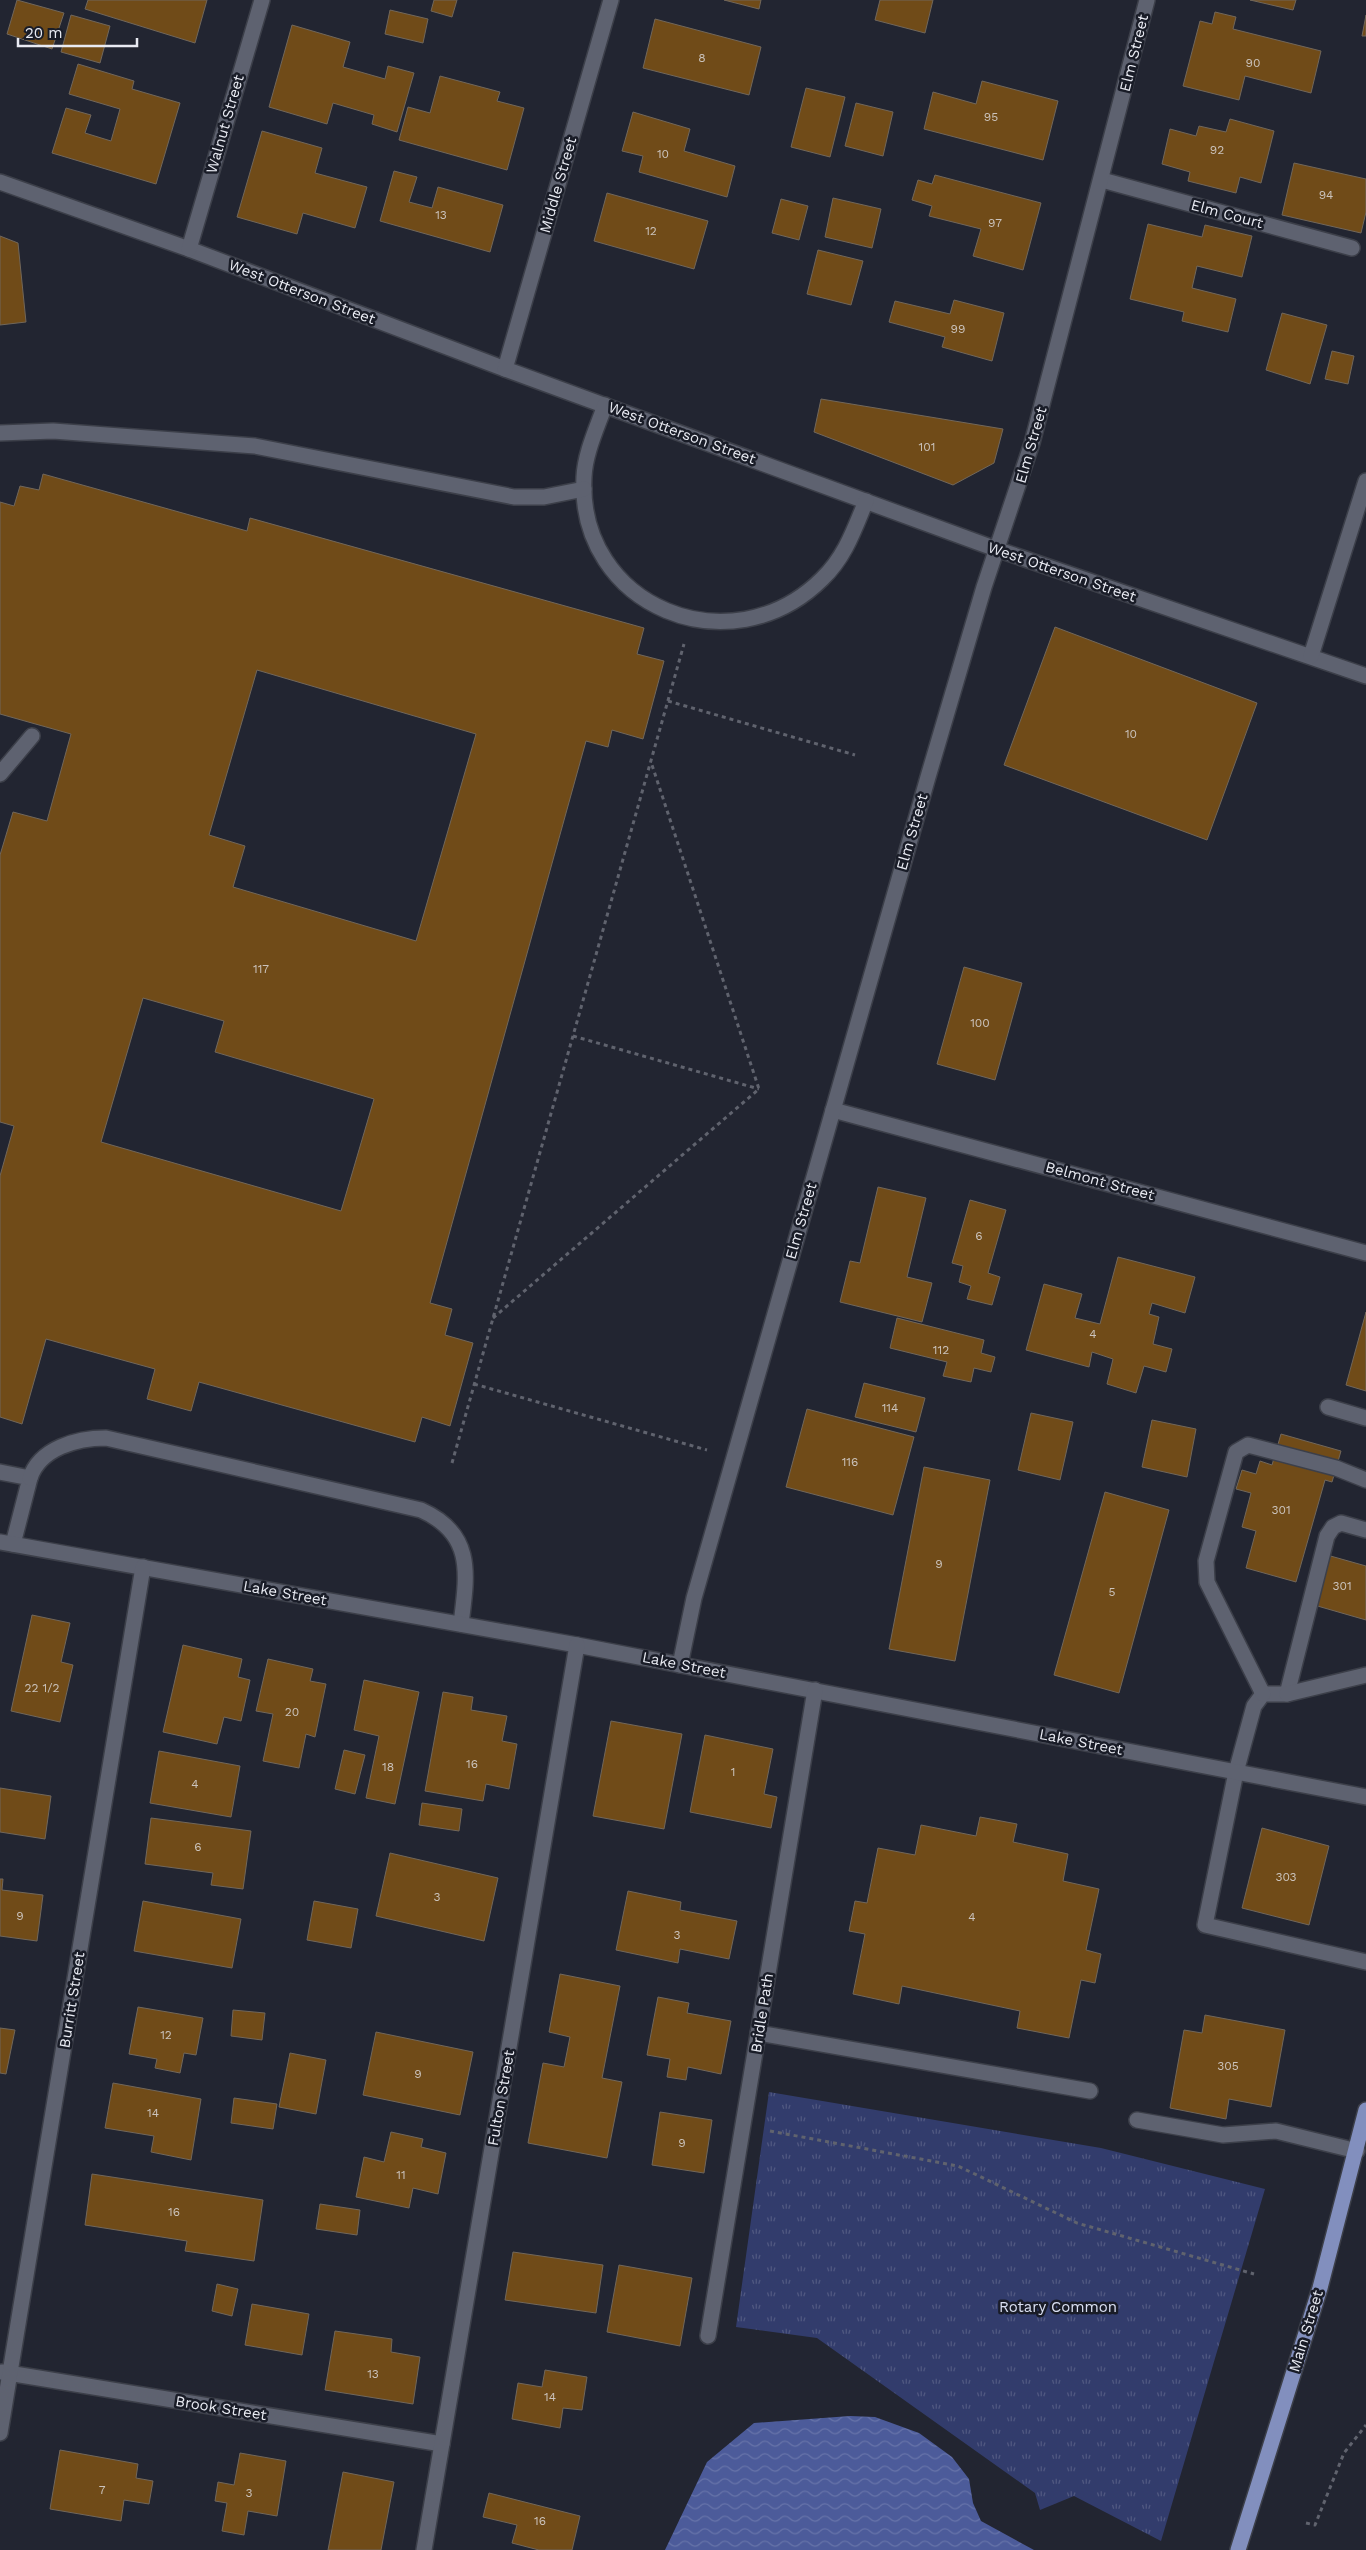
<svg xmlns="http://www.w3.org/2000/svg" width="1366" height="2550" font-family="'Work Sans',sans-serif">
	<defs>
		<pattern id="park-tufts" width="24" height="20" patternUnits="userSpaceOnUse" patternTransform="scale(1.25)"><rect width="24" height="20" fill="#323c6c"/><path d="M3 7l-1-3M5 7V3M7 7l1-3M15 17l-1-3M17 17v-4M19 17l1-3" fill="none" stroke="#505881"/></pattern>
		<pattern id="water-waves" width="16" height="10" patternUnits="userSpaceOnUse" patternTransform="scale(1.25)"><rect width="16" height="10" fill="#4c5b9a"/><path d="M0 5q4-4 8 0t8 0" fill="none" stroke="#6673a9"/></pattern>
	</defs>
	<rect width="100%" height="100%" fill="#222531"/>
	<!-- park -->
	<path fill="url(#park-tufts)" d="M 769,2092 L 1101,2148 L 1265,2189 L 1161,2541 L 1074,2496 L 1040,2510 L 1035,2493 L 817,2338 L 736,2327 Z"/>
	<!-- water -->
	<path fill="url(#water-waves)" d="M 850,2416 L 875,2417 L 919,2433 L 952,2457 L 969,2479 L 973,2503 L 981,2521 L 1034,2550 L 665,2550 L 707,2462 L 754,2423 Z"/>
	<!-- building -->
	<g fill="#704b18" stroke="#71675b" fill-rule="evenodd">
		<path d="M 17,0 L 64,13 L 52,49 L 7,34 Z"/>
		<path d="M 88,0 L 207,0 L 195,43 L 85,9 Z"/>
		<path d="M 434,0 L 457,0 L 452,17 L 431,11 Z"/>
		<path d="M 724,0 L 761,0 L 759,9 Z"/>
		<path d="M 880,0 L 933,0 L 925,33 L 875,20 Z"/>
		<path d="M 1250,0 L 1296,0 L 1293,10 Z"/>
		<path d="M 390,10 L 428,19 L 423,43 L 385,34 Z"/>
		<path d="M 1215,12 L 1236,17 L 1233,29 L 1321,51 L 1311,93 L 1245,76 L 1239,100 L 1183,86 L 1200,21 L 1212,24 Z"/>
		<path d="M 71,15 L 110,26 L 100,63 L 61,52 Z"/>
		<path d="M 1366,15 L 1366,36 L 1362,36 Z"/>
		<path d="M 655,19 L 761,47 L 749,95 L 643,68 Z"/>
		<path d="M 292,25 L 350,42 L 343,67 L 385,79 L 388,66 L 414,73 L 397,132 L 372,124 L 374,115 L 333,103 L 327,124 L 269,107 Z"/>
		<path d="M 78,64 L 134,81 L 132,89 L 180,103 L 156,184 L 52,153 L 66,108 L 91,115 L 85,133 L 111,141 L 120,109 L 69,94 Z"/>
		<path d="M 440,76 L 500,92 L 497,101 L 524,108 L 507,170 L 399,140 L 408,107 L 430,113 Z"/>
		<path d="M 982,81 L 1058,101 L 1043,160 L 924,129 L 933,92 L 976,104 Z"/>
		<path d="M 806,88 L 845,97 L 830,157 L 791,147 Z"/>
		<path d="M 856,103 L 893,112 L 883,156 L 845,146 Z"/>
		<path d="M 633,112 L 690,129 L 684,151 L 735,166 L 727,197 L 639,172 L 643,156 L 622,151 Z"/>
		<path d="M 1230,119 L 1274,131 L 1261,183 L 1240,177 L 1236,193 L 1188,181 L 1190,172 L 1162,164 L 1170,129 L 1196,136 L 1199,126 L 1226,132 Z"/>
		<path d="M 262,131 L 322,148 L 315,173 L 367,187 L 355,228 L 303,213 L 297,234 L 237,217 Z"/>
		<path d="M 1294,163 L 1366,179 L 1366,212 L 1361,233 L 1282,215 Z"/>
		<path d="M 394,171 L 417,177 L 409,202 L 432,208 L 438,187 L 503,205 L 490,252 L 380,221 Z"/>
		<path d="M 935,175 L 1041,203 L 1023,270 L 973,256 L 981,229 L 929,216 L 932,206 L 912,200 L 918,180 L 932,184 Z"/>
		<path d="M 607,193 L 708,221 L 694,269 L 594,241 Z"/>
		<path d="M 833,198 L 881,209 L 872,248 L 825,237 Z"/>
		<path d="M 781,199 L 808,206 L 799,240 L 772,233 Z"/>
		<path d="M 1148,224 L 1202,237 L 1205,225 L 1252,236 L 1242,277 L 1197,266 L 1192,288 L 1236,299 L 1228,332 L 1182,321 L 1184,312 L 1130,299 Z"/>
		<path d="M 0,236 L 18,243 L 26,322 L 0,325 Z"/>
		<path d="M 818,250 L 863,261 L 851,305 L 807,294 Z"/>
		<path d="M 954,300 L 1004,313 L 992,361 L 942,347 L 945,337 L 889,322 L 895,301 L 950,314 Z"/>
		<path d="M 1282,313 L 1327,325 L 1310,384 L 1266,370 Z"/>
		<path d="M 1332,351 L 1354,356 L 1348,384 L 1325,379 Z"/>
		<path d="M 821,399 L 1003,429 L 994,463 L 953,485 L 814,432 Z"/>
		<path d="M 43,474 L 247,531 L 250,518 L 644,628 L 637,654 L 664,661 L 643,739 L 612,730 L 608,747 L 586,741 L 430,1303 L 452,1309 L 445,1335 L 473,1343 L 450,1426 L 422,1417 L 415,1442 L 199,1382 L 191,1411 L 147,1399 L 155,1369 L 46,1339 L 22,1424 L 0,1417 L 0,1176 L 14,1126 L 0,1122 L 0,855 L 13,812 L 47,821 L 71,734 L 0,714 L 0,502 L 14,506 L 20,486 L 39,490 ZM 257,670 L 476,734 L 416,941 L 233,887 L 245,846 L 209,835 ZM 143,998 L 224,1021 L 215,1052 L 374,1099 L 341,1211 L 101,1142 Z"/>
		<path d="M 1055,627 L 1257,703 L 1207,840 L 1004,765 Z"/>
		<path d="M 964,967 L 1022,983 L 995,1080 L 937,1064 Z"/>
		<path d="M 878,1187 L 926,1198 L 907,1277 L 932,1283 L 922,1322 L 840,1302 L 850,1261 L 860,1263 Z"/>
		<path d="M 970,1200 L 1006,1210 L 988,1273 L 1000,1277 L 992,1305 L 967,1299 L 971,1286 L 959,1282 L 963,1266 L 952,1263 Z"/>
		<path d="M 1118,1257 L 1195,1277 L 1185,1313 L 1152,1303 L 1149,1314 L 1159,1317 L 1153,1344 L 1172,1349 L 1166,1372 L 1144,1366 L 1136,1393 L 1107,1384 L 1113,1359 L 1092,1352 L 1089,1367 L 1026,1350 L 1044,1284 L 1082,1294 L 1075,1318 L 1100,1324 Z"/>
		<path d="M 1366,1312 L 1366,1391 L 1346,1385 Z"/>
		<path d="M 897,1318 L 984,1340 L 981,1353 L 995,1357 L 991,1372 L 974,1368 L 971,1382 L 943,1376 L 947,1362 L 890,1348 Z"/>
		<path d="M 864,1383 L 925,1398 L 916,1432 L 855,1417 Z"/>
		<path d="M 807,1409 L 914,1437 L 893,1515 L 786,1487 Z"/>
		<path d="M 1031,1413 L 1073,1422 L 1060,1480 L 1018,1470 Z"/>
		<path d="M 1152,1420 L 1196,1429 L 1187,1477 L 1142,1467 Z"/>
		<path d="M 1281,1434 L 1341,1451 L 1332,1482 L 1325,1480 L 1296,1582 L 1246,1568 L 1256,1531 L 1242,1527 L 1251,1493 L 1236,1489 L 1242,1470 L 1256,1474 L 1260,1461 L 1272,1465 Z"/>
		<path d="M 924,1467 L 990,1480 L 955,1661 L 889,1649 Z"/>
		<path d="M 1105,1492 L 1169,1510 L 1119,1693 L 1054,1675 Z"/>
		<path d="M 1327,1555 L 1366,1566 L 1366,1620 L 1314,1605 Z"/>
		<path d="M 32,1615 L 70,1623 L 61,1662 L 73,1665 L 60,1722 L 11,1711 Z"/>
		<path d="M 183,1645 L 242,1659 L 238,1677 L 250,1680 L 241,1721 L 224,1717 L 217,1744 L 163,1732 Z"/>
		<path d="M 268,1659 L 313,1669 L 310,1681 L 326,1684 L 315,1737 L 306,1734 L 299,1768 L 263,1761 L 273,1714 L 256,1711 Z"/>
		<path d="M 364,1680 L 419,1692 L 395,1804 L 366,1798 L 379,1736 L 354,1730 Z"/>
		<path d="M 443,1692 L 473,1697 L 471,1710 L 507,1716 L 502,1741 L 517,1744 L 509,1789 L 486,1784 L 483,1801 L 425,1791 Z"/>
		<path d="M 611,1721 L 682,1734 L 664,1829 L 593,1816 Z"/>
		<path d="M 705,1735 L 773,1749 L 764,1794 L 777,1797 L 771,1828 L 690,1812 Z"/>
		<path d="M 344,1750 L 365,1755 L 355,1794 L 335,1789 Z"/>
		<path d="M 159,1751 L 240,1766 L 231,1817 L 150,1803 Z"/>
		<path d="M 0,1788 L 51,1796 L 45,1839 L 0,1832 Z"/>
		<path d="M 422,1803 L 462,1809 L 459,1831 L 419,1825 Z"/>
		<path d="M 980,1817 L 1017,1824 L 1013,1842 L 1068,1854 L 1063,1881 L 1099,1889 L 1086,1950 L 1101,1954 L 1095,1983 L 1081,1980 L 1069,2038 L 1017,2028 L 1020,2011 L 902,1986 L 899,2004 L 853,1994 L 865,1934 L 849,1931 L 855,1901 L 867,1903 L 878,1848 L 915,1855 L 921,1825 L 976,1836 Z"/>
		<path d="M 151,1818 L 251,1831 L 243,1889 L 211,1885 L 213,1873 L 145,1864 Z"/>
		<path d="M 1262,1828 L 1329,1846 L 1309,1925 L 1242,1908 Z"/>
		<path d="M 390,1853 L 498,1878 L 484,1941 L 376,1916 Z"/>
		<path d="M 0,1879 L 3,1879 L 2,1890 L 43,1895 L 37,1941 L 0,1936 Z"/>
		<path d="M 628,1891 L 681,1902 L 680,1910 L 737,1921 L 729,1959 L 680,1949 L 678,1963 L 616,1950 Z"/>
		<path d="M 143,1901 L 241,1919 L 232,1968 L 134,1951 Z"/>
		<path d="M 314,1901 L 358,1909 L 351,1948 L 307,1940 Z"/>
		<path d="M 560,1974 L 620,1986 L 602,2078 L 622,2082 L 607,2158 L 528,2143 L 543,2063 L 564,2067 L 570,2037 L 549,2032 Z"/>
		<path d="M 658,1997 L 689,2003 L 687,2013 L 731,2021 L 721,2074 L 688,2067 L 686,2080 L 667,2077 L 670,2059 L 647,2055 Z"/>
		<path d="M 138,2007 L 203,2018 L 196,2055 L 184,2053 L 180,2073 L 155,2068 L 157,2059 L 129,2054 Z"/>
		<path d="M 233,2010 L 265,2013 L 262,2040 L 231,2036 Z"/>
		<path d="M 1205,2015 L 1285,2030 L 1271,2107 L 1229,2099 L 1226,2119 L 1170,2108 L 1184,2030 L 1202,2033 Z"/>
		<path d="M 0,2028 L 15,2030 L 6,2074 L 0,2073 Z"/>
		<path d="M 376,2032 L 473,2052 L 460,2115 L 363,2095 Z"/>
		<path d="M 290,2053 L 326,2060 L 316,2114 L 279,2107 Z"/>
		<path d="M 113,2083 L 201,2099 L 191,2160 L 151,2152 L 154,2136 L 105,2128 Z"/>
		<path d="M 234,2098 L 277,2104 L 273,2129 L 231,2123 Z"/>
		<path d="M 660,2112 L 712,2120 L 704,2173 L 652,2165 Z"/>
		<path d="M 391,2132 L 423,2139 L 421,2147 L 446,2153 L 438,2194 L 413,2188 L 409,2208 L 356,2197 L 364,2157 L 384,2162 Z"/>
		<path d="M 92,2174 L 263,2200 L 254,2261 L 185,2251 L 187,2241 L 85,2225 Z"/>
		<path d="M 320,2204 L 360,2210 L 357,2235 L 316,2229 Z"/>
		<path d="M 513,2252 L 603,2265 L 596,2313 L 505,2300 Z"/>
		<path d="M 619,2265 L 692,2278 L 680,2346 L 607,2332 Z"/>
		<path d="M 217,2284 L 238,2289 L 232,2316 L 212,2311 Z"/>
		<path d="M 252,2304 L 309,2314 L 302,2355 L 245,2345 Z"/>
		<path d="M 335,2331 L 392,2339 L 391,2352 L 420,2357 L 413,2404 L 325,2390 Z"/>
		<path d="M 545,2370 L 587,2377 L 582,2410 L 563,2408 L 560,2428 L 512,2419 L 518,2383 L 542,2387 Z"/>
		<path d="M 60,2450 L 138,2464 L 136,2478 L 153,2481 L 149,2504 L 124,2500 L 121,2521 L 50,2509 Z"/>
		<path d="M 240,2453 L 286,2461 L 277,2516 L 248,2511 L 244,2535 L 222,2531 L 227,2503 L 215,2501 L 218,2482 L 234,2485 Z"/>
		<path d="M 343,2472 L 394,2482 L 381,2550 L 328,2550 Z"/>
		<path d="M 489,2493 L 580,2516 L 572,2550 L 539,2550 L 512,2543 L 517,2525 L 483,2517 Z"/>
	</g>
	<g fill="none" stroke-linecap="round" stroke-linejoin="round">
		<!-- minor casing -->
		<g stroke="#3c3f49" stroke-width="18">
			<g id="minor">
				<path d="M 1102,180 L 1352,248"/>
				<path d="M 0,182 L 189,249 L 505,369 L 996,549 L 1366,676"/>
				<path d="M 189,249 L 262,0"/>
				<path d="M 505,369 L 611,0"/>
				<path d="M 605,405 C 597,428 585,453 584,477 C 577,607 731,669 822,579 C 845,557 854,530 866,501"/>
				<path d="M 0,433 L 53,431 L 255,446 L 514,497 L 544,497 L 584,489"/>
				<path d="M 1311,656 L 1366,481"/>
				<path d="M 0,774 L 32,736"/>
				<path d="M 833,1110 L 1366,1253"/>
				<path d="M 1328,1407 L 1366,1418"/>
				<path d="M 0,1472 L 30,1478 L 13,1544"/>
				<path d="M 30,1478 C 40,1448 77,1438 106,1438 L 421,1510 C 475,1534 467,1575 461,1624"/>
				<path d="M 1366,1530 L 1341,1523 L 1333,1527 L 1327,1536 L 1287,1694 L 1263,1694 L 1254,1706 L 1236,1772 L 1205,1925 L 1366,1962"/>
				<path d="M 0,1542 L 577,1645 L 1366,1797"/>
				<path d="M 680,1665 L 694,1598 L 928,777 L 984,587 L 1032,443 L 1147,0"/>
				<path d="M 1263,1694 L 1207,1582 L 1206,1561 L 1236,1452 L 1248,1445 L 1336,1468 L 1366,1480"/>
				<path d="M 1287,1694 L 1366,1675"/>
				<path d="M 758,2033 L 1090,2091"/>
				<path d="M 1137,2120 L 1223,2135 L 1276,2131 L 1357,2151"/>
				<path d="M 708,2336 L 815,1690"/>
				<path d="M 2,2372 L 442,2444"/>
				<path d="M 0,2433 L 143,1567"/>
				<path d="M 424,2550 L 577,1645"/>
			</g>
		</g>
		<!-- major casing -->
		<g stroke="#3c3f49" stroke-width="18">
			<path id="major" d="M 1238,2550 L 1320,2288 L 1366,2110"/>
		</g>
		<!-- path -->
		<g stroke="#60636e" stroke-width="3" stroke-dasharray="4 4" stroke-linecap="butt">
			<path d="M 668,701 L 855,755"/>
			<path d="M 573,1036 L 759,1089"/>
			<path d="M 493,1318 L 759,1089 L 651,762"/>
			<path d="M 474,1384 L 707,1450"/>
			<path d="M 452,1463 L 684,644"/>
			<path d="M 770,2131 L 958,2166 L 1077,2223 L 1254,2274"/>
			<path d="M 1306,2523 L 1315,2525 L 1344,2453 L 1366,2425"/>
		</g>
		<!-- minor -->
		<use href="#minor" stroke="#5e6270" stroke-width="15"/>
		<!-- major -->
		<use href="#major" stroke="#828fbe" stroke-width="15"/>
	</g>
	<g text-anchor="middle" stroke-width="5" stroke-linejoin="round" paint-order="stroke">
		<!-- number labels -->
		<g font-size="12" fill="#cbc3bc">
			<text x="702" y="62">8</text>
			<text x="1253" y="67">90</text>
			<text x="991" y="121">95</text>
			<text x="1217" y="154">92</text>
			<text x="663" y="158">10</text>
			<text x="1326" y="199">94</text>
			<text x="441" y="219">13</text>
			<text x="995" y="227">97</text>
			<text x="651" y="235">12</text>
			<text x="958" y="333">99</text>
			<text x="927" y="451">101</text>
			<text x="1131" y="738">10</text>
			<text x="261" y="973">117</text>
			<text x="980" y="1027">100</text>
			<text x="979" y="1240">6</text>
			<text x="1093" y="1338">4</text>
			<text x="941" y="1354">112</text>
			<text x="890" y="1412">114</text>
			<text x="850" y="1466">116</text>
			<text x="1281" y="1514">301</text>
			<text x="939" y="1568">9</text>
			<text x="1342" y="1590">301</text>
			<text x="1112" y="1596">5</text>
			<text x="42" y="1692">22 1/2</text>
			<text x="292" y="1716">20</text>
			<text x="472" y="1768">16</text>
			<text x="388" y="1771">18</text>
			<text x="733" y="1776">1</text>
			<text x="195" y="1788">4</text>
			<text x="198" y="1851">6</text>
			<text x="1286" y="1881">303</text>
			<text x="437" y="1901">3</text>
			<text x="20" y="1920">9</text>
			<text x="972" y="1921">4</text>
			<text x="677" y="1939">3</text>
			<text x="166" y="2039">12</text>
			<text x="1228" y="2070">305</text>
			<text x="418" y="2078">9</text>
			<text x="153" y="2117">14</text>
			<text x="682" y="2147">9</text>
			<text x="401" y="2179">11</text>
			<text x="174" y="2216">16</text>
			<text x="373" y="2378">13</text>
			<text x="550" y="2401">14</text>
			<text x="102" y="2494">7</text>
			<text x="249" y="2497">3</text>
			<text x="540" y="2525">16</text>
		</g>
		<!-- street labels -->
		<g font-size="15" fill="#e9ebf3" stroke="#191c27">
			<text transform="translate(1134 53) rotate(-76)" y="5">Elm Street</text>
			<text transform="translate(225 124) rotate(-74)" y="5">Walnut Street</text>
			<text transform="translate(558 185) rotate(-74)" y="5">Middle Street</text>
			<text transform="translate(1227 214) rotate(15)" y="5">Elm Court</text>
			<text transform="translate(302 292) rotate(21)" y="5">West Otterson Street</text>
			<text transform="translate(682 433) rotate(20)" y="5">West Otterson Street</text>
			<text transform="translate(1031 445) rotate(-74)" y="5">Elm Street</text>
			<text transform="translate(1062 572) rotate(19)" y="5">West Otterson Street</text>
			<text transform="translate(912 832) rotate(-74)" y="5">Elm Street</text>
			<text transform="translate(1100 1181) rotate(15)" y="5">Belmont Street</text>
			<text transform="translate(801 1221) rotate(-74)" y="5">Elm Street</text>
			<text transform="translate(285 1593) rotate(10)" y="5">Lake Street</text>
			<text transform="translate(684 1665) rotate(11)" y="5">Lake Street</text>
			<text transform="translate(1081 1742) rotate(11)" y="5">Lake Street</text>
			<text transform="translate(72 2000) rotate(-81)" y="5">Burritt Street</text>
			<text transform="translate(762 2013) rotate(-81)" y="5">Bridle Path</text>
			<text transform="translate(501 2098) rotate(-80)" y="5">Fulton Street</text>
			<text transform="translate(1306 2331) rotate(-73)" y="5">Main Street</text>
			<text transform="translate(221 2408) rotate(9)" y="5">Brook Street</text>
		</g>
		<!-- park labels -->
		<g font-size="15" fill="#dae0f3" stroke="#191c27">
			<text x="1058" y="2312">Rotary Common</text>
		</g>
	</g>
	<!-- scale -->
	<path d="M18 38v8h119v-8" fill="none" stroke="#e9ebf3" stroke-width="2.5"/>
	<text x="25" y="38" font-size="15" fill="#e9ebf3" stroke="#191c27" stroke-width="4" paint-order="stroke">20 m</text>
</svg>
